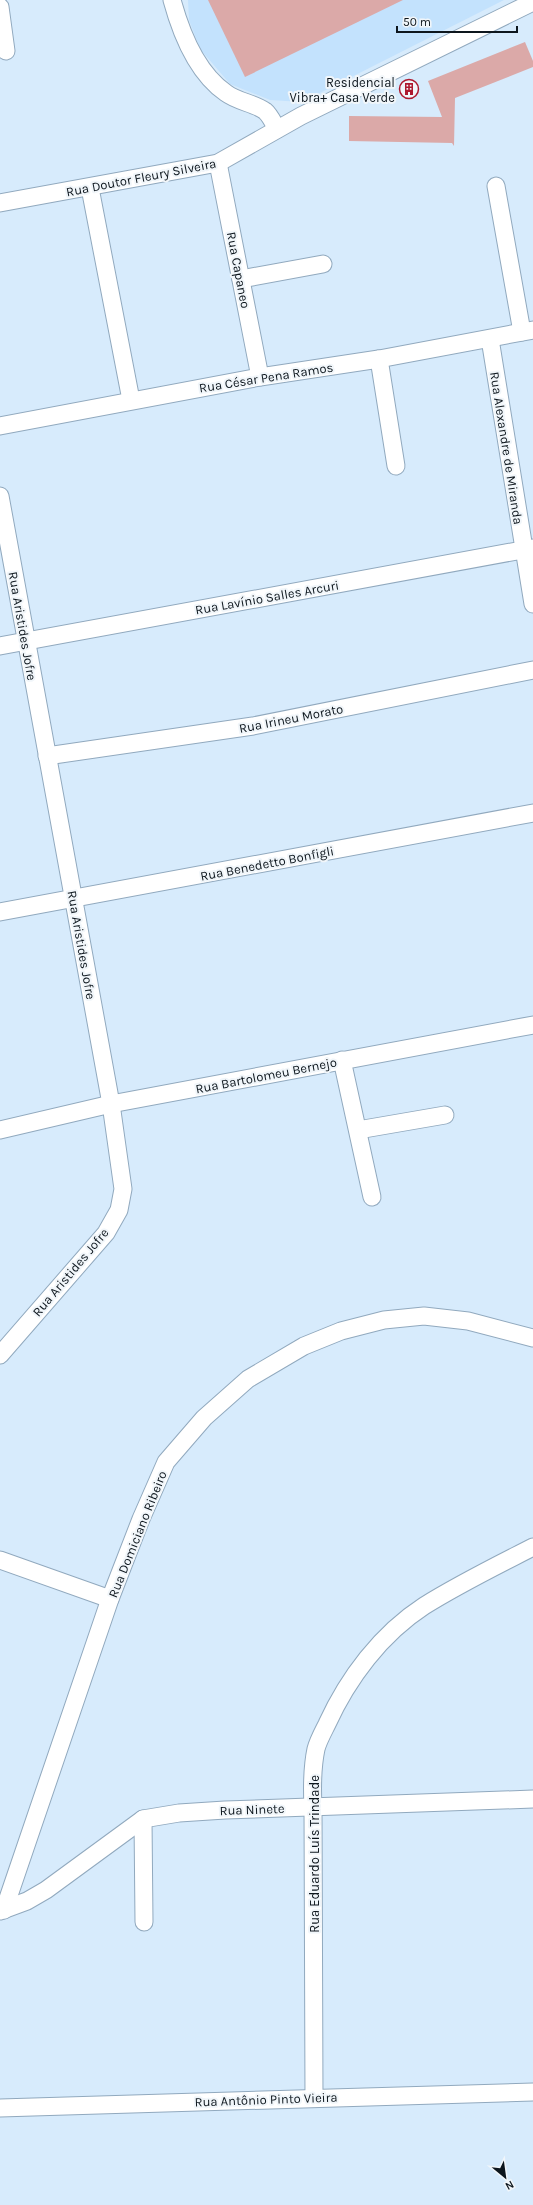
<svg xmlns="http://www.w3.org/2000/svg" width="533" height="2205" font-family="Karla,sans-serif">
	<rect width="100%" height="100%" fill="#d7ebfc"/>
	<!-- built -->
	<path fill="#c3e2fd" d="M 188,0 L 504,0 L 302,102 L 270,100 L 230,84 L 200,49 L 189,20 Z"/>
	<!-- building -->
	<g fill="#dba9a8">
		<path d="M 208,0 L 403,0 L 245,77 Z"/>
		<path d="M 525,42 L 533,61 L 533,67 L 455,98 L 454,146 L 452,143 L 349,141 L 349,116 L 442,117 L 428,81 Z"/>
	</g>
	<g fill="none" stroke-linecap="round" stroke-linejoin="round">
		<!-- street casing -->
		<g stroke="#91a9be" stroke-width="19">
			<g id="street">
				<path d="M 172,0 C 181,33 197,73 226,93 C 238,102 254,103 265,111 C 270,115 274,124 277,129"/>
				<path d="M 0,7 L 6,51"/>
				<path d="M 218,163 L 260,377"/>
				<path d="M 496,186 L 522,332"/>
				<path d="M 90,188 L 131,400"/>
				<path d="M 0,203 L 218,163 L 301,116 L 533,2"/>
				<path d="M 241,279 L 323,264"/>
				<path d="M 490,339 L 533,604"/>
				<path d="M 379,359 L 396,466"/>
				<path d="M 0,426 L 260,377 L 379,359 L 533,330"/>
				<path d="M 0,496 L 111,1104 L 123,1189 L 119,1210 L 106,1233 L 0,1355"/>
				<path d="M 0,646 L 533,548"/>
				<path d="M 47,756 L 253,726 L 533,670"/>
				<path d="M 0,912 L 533,813"/>
				<path d="M 342,1060 L 372,1197"/>
				<path d="M 0,1130 L 111,1104 L 533,1025"/>
				<path d="M 358,1130 L 445,1115"/>
				<path d="M 0,1560 L 110,1599"/>
				<path d="M 143,1819 L 144,1922"/>
				<path d="M 4,1910 L 110,1599 L 141,1519 L 166,1462 L 204,1418 L 248,1379 L 304,1346 L 341,1331 L 384,1320 L 424,1316 L 468,1321 L 533,1338"/>
				<path d="M 0,1911 L 27,1901 L 46,1890 L 143,1819 L 179,1813 L 225,1810 L 533,1799"/>
				<path d="M 314,2098 L 313,1807 C 312,1787 312,1768 316,1749 C 318,1741 323,1732 327,1724 C 348,1678 381,1634 424,1606 C 459,1584 496,1566 533,1547"/>
				<path d="M 0,2108 L 533,2092"/>
			</g>
		</g>
		<!-- street -->
		<use href="#street" stroke="#fff" stroke-width="17"/>
	</g>
	<!-- icons -->
	<defs>
		<g id="building-ring" transform="scale(1)"><circle r="9.5" fill="#f1f6fa" stroke="#ad192f" stroke-width="1.5"/><path d="M-4-6H4V6H1V3H-1V6H-4ZM-2.5-4.3h1.7v1.8h-1.7ZM.8-4.3h1.7v1.8H.8ZM-2.5-1h1.7V.8h-1.7ZM.8-1h1.7V.8H.8Z" fill="#ad192f"/></g>
	</defs>
	<g fill-rule="evenodd">
		<use href="#building-ring" x="409" y="89"/>
	</g>
	<g text-anchor="middle" stroke-width="4" stroke-linejoin="round" paint-order="stroke">
		<!-- poi labels -->
		<g font-size="13" fill="#0d161d" stroke="#f1f6fa" text-anchor="end">
			<text x="395" y="87">Residencial<tspan x="395" dy="15">Vibra+ Casa Verde</tspan></text>
		</g>
		<!-- street labels -->
		<g font-size="13" fill="#0d161d" stroke="#f1f6fa">
			<text transform="translate(141 177) rotate(-11)" y="5">Rua Doutor Fleury Silveira</text>
			<text transform="translate(239 270) rotate(79)" y="5">Rua Capaneo</text>
			<text transform="translate(266 377) rotate(-9)" y="5">Rua César Pena Ramos</text>
			<text transform="translate(507 448) rotate(81)" y="5">Rua Alexandre de Miranda</text>
			<text transform="translate(267 597) rotate(-10)" y="5">Rua Lavínio Salles Arcuri</text>
			<text transform="translate(23 626) rotate(80)" y="5">Rua Aristides Jofre</text>
			<text transform="translate(291 718) rotate(-11)" y="5">Rua Irineu Morato</text>
			<text transform="translate(267 863) rotate(-11)" y="5">Rua Benedetto Bonfigli</text>
			<text transform="translate(82 945) rotate(80)" y="5">Rua Aristides Jofre</text>
			<text transform="translate(266 1075) rotate(-11)" y="5">Rua Bartolomeu Bernejo</text>
			<text transform="translate(70 1272) rotate(-50)" y="5">Rua Aristides Jofre</text>
			<text transform="translate(137 1534) rotate(-68)" y="5">Rua Domiciano Ribeiro</text>
			<text transform="translate(252 1809) rotate(-2)" y="5">Rua Ninete</text>
			<text transform="translate(314 1854) rotate(-90)" y="5">Rua Eduardo Luís Trindade</text>
			<text transform="translate(266 2099) rotate(-2)" y="5">Rua Antônio Pinto Vieira</text>
		</g>
	</g>
	<!-- north arrow -->
	<g transform="translate(505 2177) rotate(151)" stroke="#f1f6fa" stroke-width="3" paint-order="stroke">
	<path d="M0-3L7 15L0 10L-7 15Z" fill="#0d161d"/>
	<text y="-6" font-size="11" font-weight="bold" text-anchor="middle" fill="#0d161d">N</text>
	</g>
	<!-- scale -->
	<path d="M397 26v6h120v-6" fill="none" stroke="#0d161d" stroke-width="2"/>
	<text x="403" y="26" font-size="12" fill="#0d161d" stroke="#f1f6fa" stroke-width="3" paint-order="stroke">50 m</text>
</svg>
